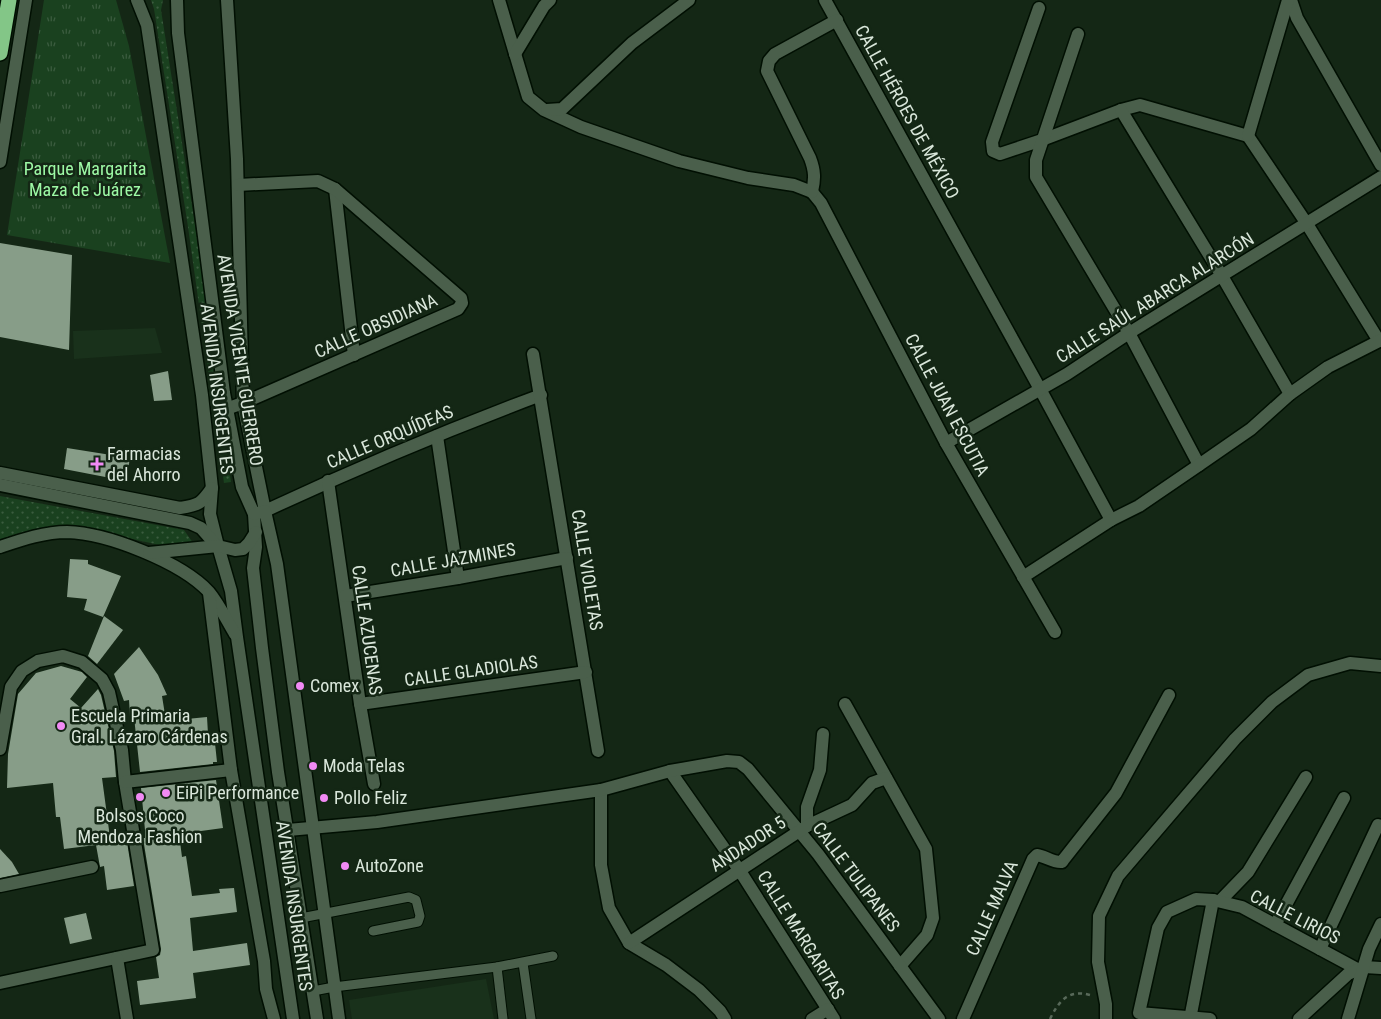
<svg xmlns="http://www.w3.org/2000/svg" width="1381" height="1019" font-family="'Roboto Condensed',sans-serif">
	<defs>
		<pattern id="grass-dots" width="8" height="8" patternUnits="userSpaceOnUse" patternTransform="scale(1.25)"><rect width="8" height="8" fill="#1a411f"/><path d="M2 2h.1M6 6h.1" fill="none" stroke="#3b5c3f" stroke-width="1.8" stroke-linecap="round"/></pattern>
		<pattern id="park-tufts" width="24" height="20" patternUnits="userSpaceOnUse" patternTransform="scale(1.25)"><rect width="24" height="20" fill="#1a411f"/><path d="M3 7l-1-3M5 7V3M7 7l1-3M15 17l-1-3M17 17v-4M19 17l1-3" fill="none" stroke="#3b5c3f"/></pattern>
	</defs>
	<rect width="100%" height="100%" fill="#142715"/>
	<!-- built -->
	<g fill="#19311b">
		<path d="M 155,328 L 162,353 L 74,359 L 73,331 Z"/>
		<path d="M 486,979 L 494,1019 L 352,1019 L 349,1000 Z"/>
	</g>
	<!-- grass -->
	<g fill="url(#grass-dots)">
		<path d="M 151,0 L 163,0 L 161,10 L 195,225 L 231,482 L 224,483 L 188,227 L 154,9 Z"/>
		<path d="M 0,496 L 184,530 L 193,543 L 182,550 L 105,533 L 70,530 L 0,547 Z"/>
	</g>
	<!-- park -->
	<path fill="url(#park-tufts)" d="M 44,0 L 116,0 L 129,46 L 170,263 L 7,235 Z"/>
	<!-- building -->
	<g fill="#879d88">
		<path d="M 0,243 L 72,255 L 69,350 L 0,337 Z"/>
		<path d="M 168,371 L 172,400 L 154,401 L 150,375 Z"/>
		<path d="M 67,448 L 130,458 L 126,481 L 64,469 Z"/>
		<path d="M 70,559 L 88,560 L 88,564 L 121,576 L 103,617 L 84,610 L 87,599 L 67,597 Z"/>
		<path d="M 104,616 L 123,630 L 97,664 L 88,656 Z"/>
		<path d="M 139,647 L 158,675 L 167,695 L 162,696 L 166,721 L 207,717 L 208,734 L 214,734 L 217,762 L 213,762 L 213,764 L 140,772 L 134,717 L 130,717 L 129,700 L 124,701 L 114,674 Z"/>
		<path d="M 61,666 L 82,672 L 87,677 L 70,699 L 81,708 L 98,689 L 101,695 L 114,751 L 116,777 L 102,778 L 111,845 L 127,842 L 134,886 L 107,890 L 104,866 L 100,867 L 96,845 L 64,849 L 60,817 L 56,817 L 53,783 L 7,788 L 8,754 L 18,694 L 36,673 Z"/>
		<path d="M 216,780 L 223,828 L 179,834 L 182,857 L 186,856 L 192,896 L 220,893 L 219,889 L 234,888 L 237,912 L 190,918 L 193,951 L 247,943 L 250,965 L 193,973 L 196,998 L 140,1005 L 137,981 L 159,978 L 156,957 L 160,955 L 161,949 L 143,838 L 145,838 L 145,830 L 141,788 Z"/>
		<path d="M 0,849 L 12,862 L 19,874 L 0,878 Z"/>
		<path d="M 86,913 L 92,939 L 70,944 L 64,918 Z"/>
	</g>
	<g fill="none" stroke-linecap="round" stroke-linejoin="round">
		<!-- lane casing -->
		<g stroke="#010f02" stroke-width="11">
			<g id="lane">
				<path d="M 301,918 L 409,897 L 416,900 L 420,916 L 418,922 L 373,931"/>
				<path d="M 523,963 L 531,1019"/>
				<path d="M 497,967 L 503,1019"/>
				<path d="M 313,991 L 334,987 L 497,967 L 553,956"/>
			</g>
		</g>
		<!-- street casing -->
		<g stroke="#010f02" stroke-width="15">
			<g id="street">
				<path d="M 227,0 L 237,159 L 243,403 L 265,511 C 355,469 447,430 541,395"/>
				<path d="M 499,0 L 528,97 L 544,110 L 581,127 L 679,161 L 748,178 L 794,185 L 812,192"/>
				<path d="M 825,0 L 1040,389 L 1111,520"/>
				<path d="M 1291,0 L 1297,18 L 1381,165"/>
				<path d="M 1039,8 L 992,142 L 993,151 L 1000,154 L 1042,140 L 1121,110 L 1140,105 L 1248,136"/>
				<path d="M 1078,34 L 1036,160 L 1036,177 L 1129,333 L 1199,465"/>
				<path d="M 515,54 L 544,6 L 550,0"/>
				<path d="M 547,110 L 562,109 L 632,43 L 689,0"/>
				<path d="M 1121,110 L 1222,276 L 1290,394"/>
				<path d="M 1248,136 L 1307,224 L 1379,341"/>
				<path d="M 1248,136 L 1288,0"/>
				<path d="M 335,189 L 354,355"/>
				<path d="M 812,192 L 821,203 L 946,443 L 1055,632"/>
				<path d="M 812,192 C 815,179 815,171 810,158 L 767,71 L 769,61 L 775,54 L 837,20"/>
				<path d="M 533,354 L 598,751"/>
				<path d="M 226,409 L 243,403 L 458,309 L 462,303 L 461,298 L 335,189 L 318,181 L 238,185"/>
				<path d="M 437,436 L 458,578"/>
				<path d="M 946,443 L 1067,374 L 1129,333 L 1381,177"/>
				<path d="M 328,481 L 360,704 L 374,784"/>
				<path d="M 1023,577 L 1111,520 L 1139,506 L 1199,465 L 1251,429 L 1290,394 L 1328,367 L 1381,340"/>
				<path d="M 345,596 L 458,578 L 567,558"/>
				<path d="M 360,704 L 586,672"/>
				<path d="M 845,704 L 926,849 L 933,918 L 927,935 L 900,966"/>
				<path d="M 0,749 L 11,687 L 22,671 L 38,661 L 63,656 L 82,662 L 102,679 L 109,692 L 122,750 L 125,782 L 153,950 L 0,983"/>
				<path d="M 670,771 L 740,871 L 834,1019"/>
				<path d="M 125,782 L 231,770"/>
				<path d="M 601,790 L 601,865 L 609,908 L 629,943 L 666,965 L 699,990 L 720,1011 L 725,1019"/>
				<path d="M 807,826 L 807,807 L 820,770 L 823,734"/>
				<path d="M 288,830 L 377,822 L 601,790 L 670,771 L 727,761 L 739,762 L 748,769 L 818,854 L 939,1019"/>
				<path d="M 0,886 L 92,867"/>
				<path d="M 1220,901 L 1248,872 L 1306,777"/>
				<path d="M 1275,925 L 1344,798"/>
				<path d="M 629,943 L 807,826 L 852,805 L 872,783 L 886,778"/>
				<path d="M 1320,949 L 1378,825"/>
				<path d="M 117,958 L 127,1019"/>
				<path d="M 812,1019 L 828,1009"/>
				<path d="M 963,1019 L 1033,859 L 1037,855 C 1045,856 1053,863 1062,862 L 1064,859 L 1116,793 L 1169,695"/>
				<path d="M 1106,1019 L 1106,1004 L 1098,962 L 1099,916 L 1118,876 L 1235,739 L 1272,702 L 1308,675 L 1350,663 L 1381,666"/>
				<path d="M 1190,1019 L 1213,900"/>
				<path d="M 1210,1019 L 1139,1013 L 1158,928 L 1167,912 L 1196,899 L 1213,900 L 1242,907 L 1359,970"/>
				<path d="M 1299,1019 L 1348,974 L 1364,967 L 1381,968"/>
				<path d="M 1348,1019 L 1369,949 L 1381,924"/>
			</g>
		</g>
		<!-- secondary casing -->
		<g stroke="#010f02" stroke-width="15">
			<g id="secondary">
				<path d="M 137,0 L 147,25 L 202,395 L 212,488 L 210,514 L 218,546 L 231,591 L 237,637 L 293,1019"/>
				<path d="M 177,0 L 178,33 L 224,393 L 242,487 L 254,514 L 256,547 L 253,568 L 262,648 L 278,772 L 317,1019"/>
				<path d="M 0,162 L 26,0"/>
				<path d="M 0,473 L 180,508 C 199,505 201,504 212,488"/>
				<path d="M 0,485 L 190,523 L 201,528 L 216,545"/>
				<path d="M 254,514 L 265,511 L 277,564 L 339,1019"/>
				<path d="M 0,547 C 21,540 44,532 67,532 C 107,533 181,562 209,592 C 219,604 227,621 235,634"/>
				<path d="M 149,553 L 218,546 L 235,550 L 243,549 L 249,543 L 256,532"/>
				<path d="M 209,593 L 231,770 L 264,961 L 266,989 L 274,1019"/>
			</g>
		</g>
		<!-- highway casing -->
		<g stroke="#010f02" stroke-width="18">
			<path id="highway" d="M 0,53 L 9,0"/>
		</g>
		<!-- path -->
		<path stroke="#586959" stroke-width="2.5" stroke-dasharray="4 4" stroke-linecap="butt" d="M 1050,1019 C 1059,1001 1068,989 1090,995"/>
		<!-- lane -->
		<use href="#lane" stroke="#4a5f4b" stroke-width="9"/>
		<!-- street -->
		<use href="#street" stroke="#4a5f4b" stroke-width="12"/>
		<!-- secondary -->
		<use href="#secondary" stroke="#4a5f4b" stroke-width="12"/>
		<!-- highway -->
		<use href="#highway" stroke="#83c687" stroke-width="15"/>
	</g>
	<!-- markers -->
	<g fill="#f18af4" stroke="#142715" stroke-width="2">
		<path d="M94.5 456.5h5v5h5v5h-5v5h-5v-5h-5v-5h5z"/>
		<circle cx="300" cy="686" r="5"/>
		<circle cx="61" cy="726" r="5"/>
		<circle cx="313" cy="766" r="5"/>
		<circle cx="166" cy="793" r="5"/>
		<circle cx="140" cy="797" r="5"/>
		<circle cx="324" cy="798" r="5"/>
		<circle cx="345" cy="866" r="5"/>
	</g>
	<g text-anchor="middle" stroke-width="5" stroke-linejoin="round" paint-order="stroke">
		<!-- street labels -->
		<g font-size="18" fill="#dae7db" stroke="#142715">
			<text transform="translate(907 112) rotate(61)" y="6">CALLE HÉROES DE MÉXICO</text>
			<text transform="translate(1155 298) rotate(-32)" y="6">CALLE SAÚL ABARCA ALARCÓN</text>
			<text transform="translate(376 326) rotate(-24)" y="6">CALLE OBSIDIANA</text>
			<text transform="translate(240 360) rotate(81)" y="6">AVENIDA VICENTE GUERRERO</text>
			<text transform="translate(217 389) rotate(83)" y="6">AVENIDA INSURGENTES</text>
			<text transform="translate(947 405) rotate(62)" y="6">CALLE JUAN ESCUTIA</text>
			<text transform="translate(390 437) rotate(-23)" y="6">CALLE ORQUÍDEAS</text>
			<text transform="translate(453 560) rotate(-10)" y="6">CALLE JAZMINES</text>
			<text transform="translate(587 570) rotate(81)" y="6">CALLE VIOLETAS</text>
			<text transform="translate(367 630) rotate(82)" y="6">CALLE AZUCENAS</text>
			<text transform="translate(471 671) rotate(-8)" y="6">CALLE GLADIOLAS</text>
			<text transform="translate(748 844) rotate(-33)" y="6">ANDADOR 5</text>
			<text transform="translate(856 877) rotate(53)" y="6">CALLE TULIPANES</text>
			<text transform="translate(294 906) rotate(82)" y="6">AVENIDA INSURGENTES</text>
			<text transform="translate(992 908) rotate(-66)" y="6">CALLE MALVA</text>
			<text transform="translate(1295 917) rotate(27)" y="6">CALLE LIRIOS</text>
			<text transform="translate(801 935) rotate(58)" y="6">CALLE MARGARITAS</text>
		</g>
		<!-- park labels -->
		<g font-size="18" fill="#9df9a5" stroke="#142715">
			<text x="85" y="175">Parque Margarita<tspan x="85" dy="21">Maza de Juárez</tspan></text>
		</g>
		<!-- poi labels -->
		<g font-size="18" fill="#dae7db" stroke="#142715" text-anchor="start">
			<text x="107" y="460">Farmacias<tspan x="107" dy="21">del Ahorro</tspan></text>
			<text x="310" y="692">Comex</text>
			<text x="71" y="722">Escuela Primaria<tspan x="71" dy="21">Gral. Lázaro Cárdenas</tspan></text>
			<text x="323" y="772">Moda Telas</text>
			<text x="176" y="799">EiPi Performance</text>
			<text x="334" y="804">Pollo Feliz</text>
			<text x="140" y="822" text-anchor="middle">Bolsos Coco<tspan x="140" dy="21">Mendoza Fashion</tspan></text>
			<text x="355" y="872">AutoZone</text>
		</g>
	</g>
</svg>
